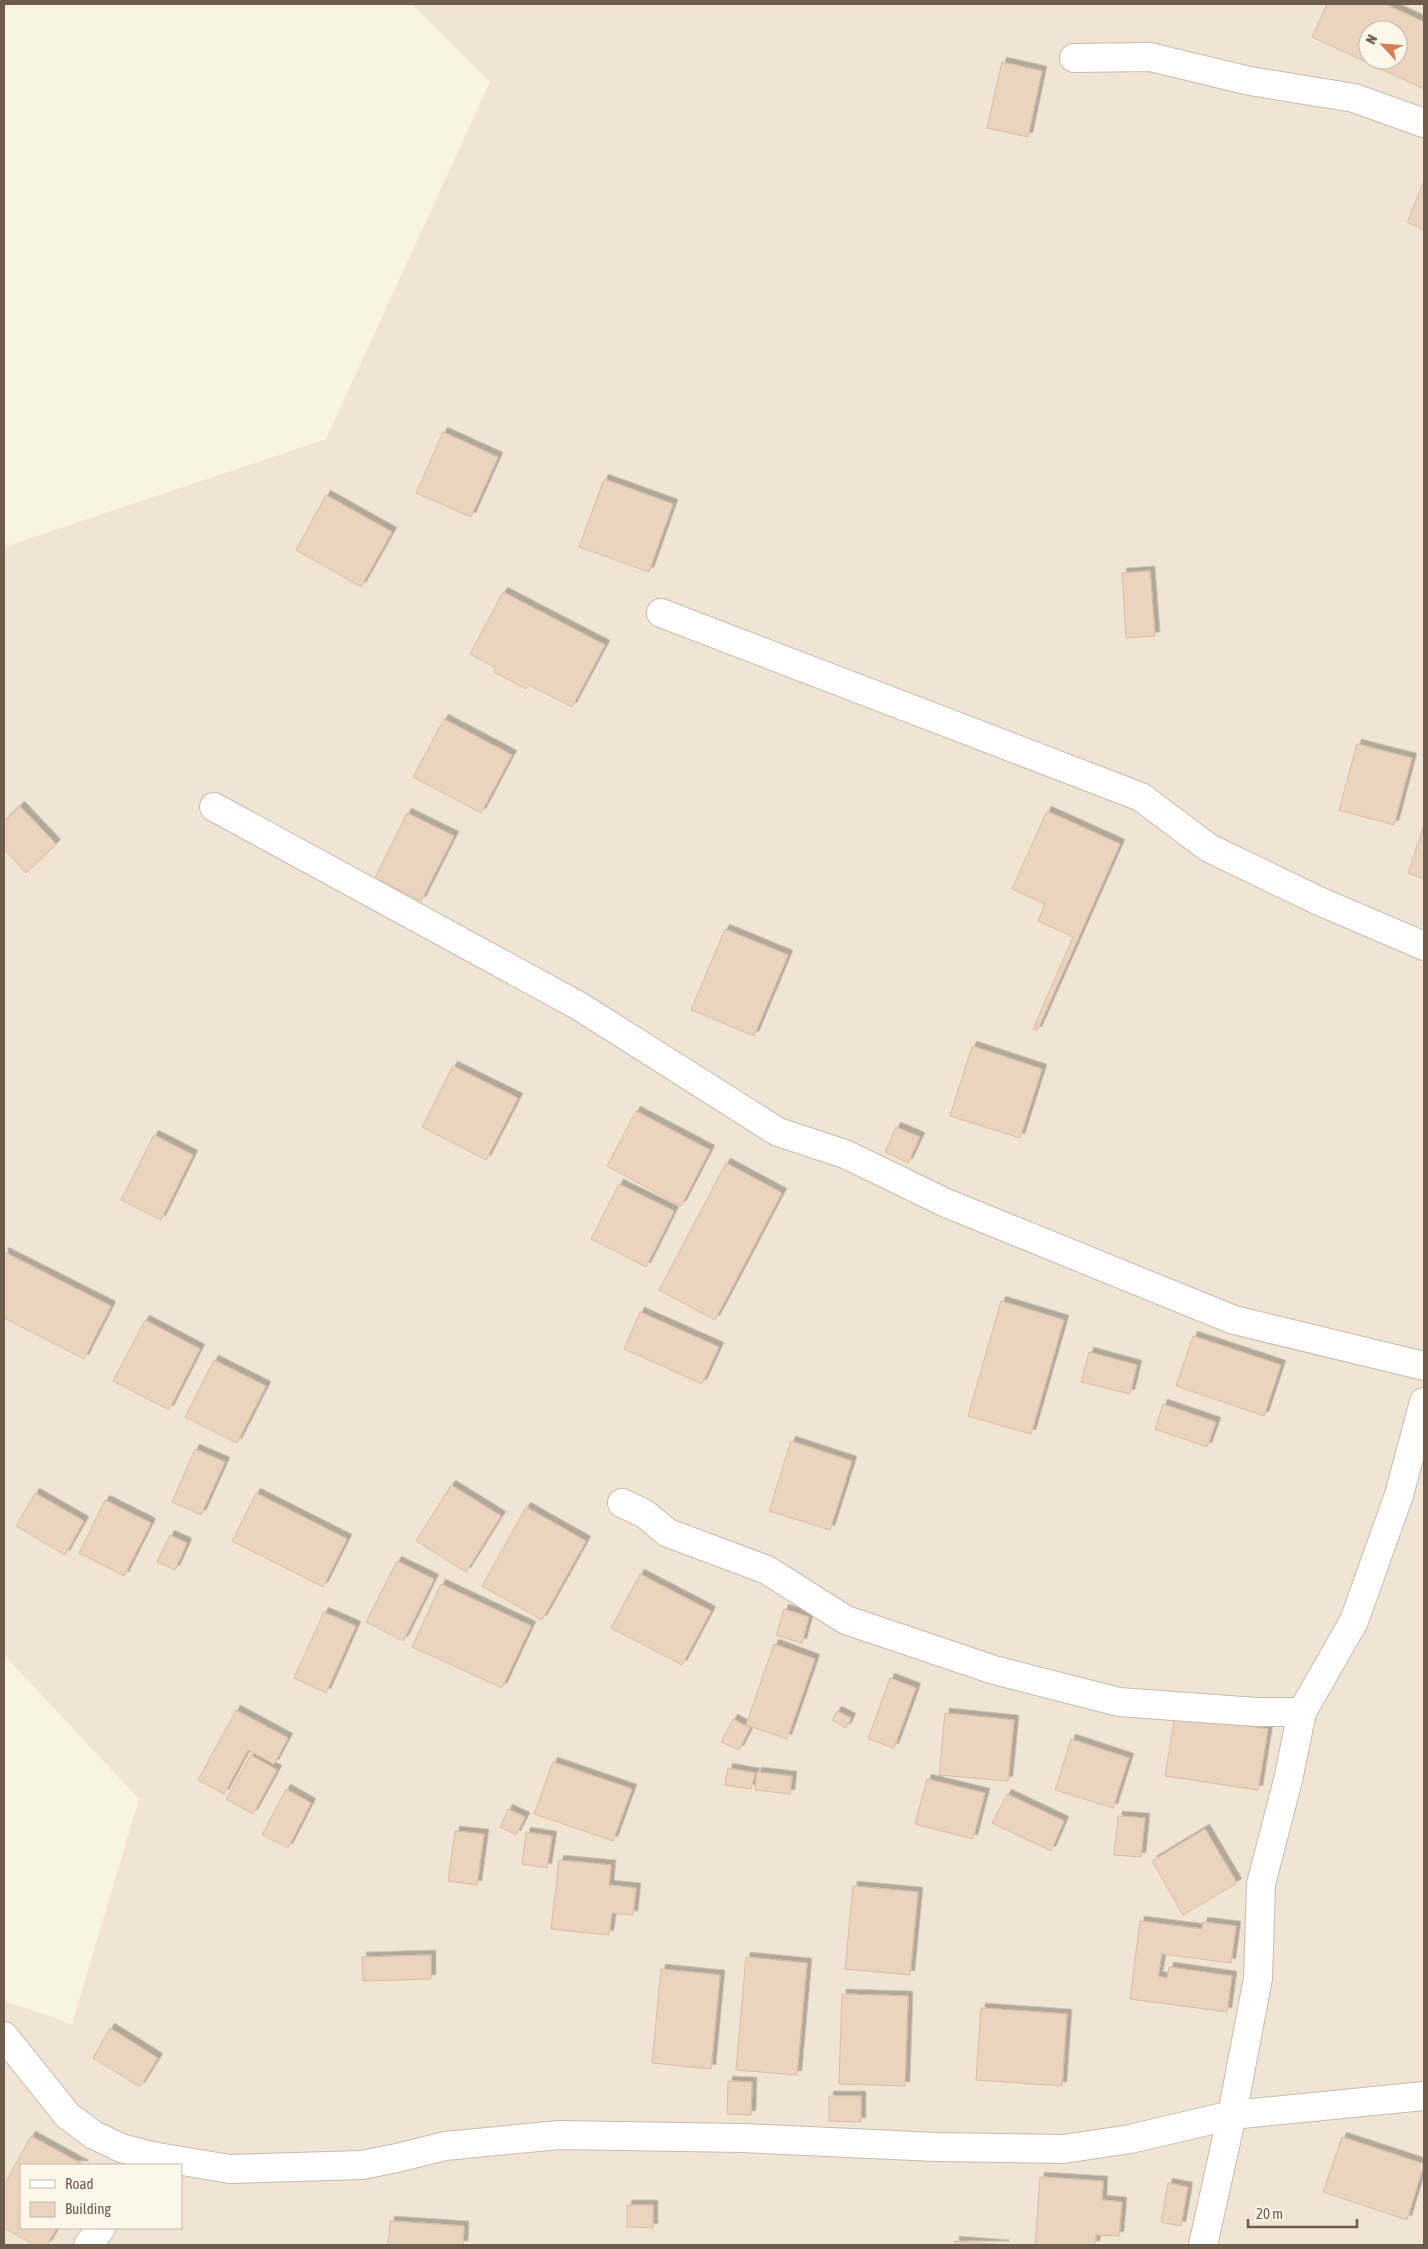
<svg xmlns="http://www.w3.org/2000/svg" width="1428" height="2249" font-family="'Asap Condensed',sans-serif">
	<defs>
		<filter id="shadow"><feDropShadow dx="4.5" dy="-4.5" stdDeviation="0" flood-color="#0004"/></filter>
	</defs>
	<rect width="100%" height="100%" fill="#f9f3e4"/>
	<!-- residential -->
	<path fill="#f0e5d4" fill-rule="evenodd" d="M 412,4 L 1424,4 L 1424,2245 L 4,2245 L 4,2001 L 72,2024 L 139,1799 L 4,1655 L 4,547 L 326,439 L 490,82 ZM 1368,30 L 1398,30 L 1398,60 L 1368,60 ZM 21,2165 L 181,2165 L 181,2228 L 21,2228 Z"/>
	<!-- building -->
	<g fill="#ebd4bf" stroke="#dcbca1" fill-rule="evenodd" filter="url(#shadow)">
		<path d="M 1327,4 L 1385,4 L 1424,22 L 1424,89 L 1312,37 ZM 1368,30 L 1398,30 L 1398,60 L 1368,60 Z"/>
		<path d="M 1002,62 L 1042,71 L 1028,137 L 987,128 Z"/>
		<path d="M 1424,181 L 1424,230 L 1407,222 Z"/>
		<path d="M 443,432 L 498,457 L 471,517 L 416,493 Z"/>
		<path d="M 604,479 L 673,504 L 649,572 L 579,547 Z"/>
		<path d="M 326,495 L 392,532 L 361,587 L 296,550 Z"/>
		<path d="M 1150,571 L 1155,636 L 1126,638 L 1122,573 Z"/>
		<path d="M 503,592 L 605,645 L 572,707 L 529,685 L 526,689 L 494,672 L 496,668 L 470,654 Z"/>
		<path d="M 444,719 L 512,755 L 481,813 L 413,777 Z"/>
		<path d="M 1357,744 L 1412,758 L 1394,825 L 1339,810 Z"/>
		<path d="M 20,806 L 56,844 L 26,873 L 4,849 L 4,821 Z"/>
		<path d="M 1047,811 L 1120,844 L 1037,1031 L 1033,1029 L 1073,937 L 1038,921 L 1045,904 L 1012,889 Z"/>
		<path d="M 407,813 L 454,836 L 421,901 L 375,878 Z"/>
		<path d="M 1424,825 L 1424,879 L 1408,873 Z"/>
		<path d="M 725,929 L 788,955 L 754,1036 L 691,1010 Z"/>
		<path d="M 972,1046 L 1042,1069 L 1020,1138 L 950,1116 Z"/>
		<path d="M 453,1066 L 518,1098 L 486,1160 L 422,1127 Z"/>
		<path d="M 636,1111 L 710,1150 L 681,1206 L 607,1166 Z"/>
		<path d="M 896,1127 L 920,1137 L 908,1163 L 885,1152 Z"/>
		<path d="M 154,1135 L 193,1155 L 161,1220 L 121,1200 Z"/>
		<path d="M 726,1163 L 782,1193 L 715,1320 L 659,1290 Z"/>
		<path d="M 619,1184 L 674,1211 L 646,1267 L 591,1239 Z"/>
		<path d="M 4,1252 L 111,1306 L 84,1359 L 4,1318 Z"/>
		<path d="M 1001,1301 L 1064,1320 L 1031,1434 L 968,1416 Z"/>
		<path d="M 640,1312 L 719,1347 L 702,1384 L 624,1349 Z"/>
		<path d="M 145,1320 L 200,1349 L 169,1410 L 113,1381 Z"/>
		<path d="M 1193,1336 L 1281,1365 L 1264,1416 L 1176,1386 Z"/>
		<path d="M 1089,1352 L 1137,1365 L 1130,1394 L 1081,1382 Z"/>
		<path d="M 214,1360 L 266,1386 L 237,1443 L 185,1417 Z"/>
		<path d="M 1163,1404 L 1216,1422 L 1207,1447 L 1155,1429 Z"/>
		<path d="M 791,1441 L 852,1461 L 830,1530 L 769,1511 Z"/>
		<path d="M 195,1449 L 225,1462 L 201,1515 L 172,1502 Z"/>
		<path d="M 451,1485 L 501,1516 L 466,1572 L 416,1541 Z"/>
		<path d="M 35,1493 L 84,1521 L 65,1555 L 16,1526 Z"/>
		<path d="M 256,1493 L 347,1539 L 323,1587 L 232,1541 Z"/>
		<path d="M 105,1500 L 151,1523 L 124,1576 L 79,1553 Z"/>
		<path d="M 526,1507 L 586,1541 L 542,1620 L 482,1586 Z"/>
		<path d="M 170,1535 L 187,1543 L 175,1570 L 157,1562 Z"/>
		<path d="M 397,1561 L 434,1579 L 403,1641 L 366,1622 Z"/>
		<path d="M 640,1574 L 711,1611 L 682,1665 L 611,1628 Z"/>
		<path d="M 441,1584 L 531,1626 L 502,1688 L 412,1647 Z"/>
		<path d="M 784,1609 L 809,1617 L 802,1643 L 776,1635 Z"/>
		<path d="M 324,1612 L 356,1626 L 326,1693 L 294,1678 Z"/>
		<path d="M 774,1644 L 815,1659 L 787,1739 L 746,1725 Z"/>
		<path d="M 890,1678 L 916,1688 L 894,1748 L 868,1739 Z"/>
		<path d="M 236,1710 L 288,1738 L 274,1764 L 248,1750 L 224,1794 L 198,1780 Z"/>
		<path d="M 837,1711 L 851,1718 L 846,1728 L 832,1720 Z"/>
		<path d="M 945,1713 L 1014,1720 L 1008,1781 L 939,1775 Z"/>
		<path d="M 1175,1715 L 1268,1729 L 1258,1790 L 1165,1776 Z"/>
		<path d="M 733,1719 L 750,1728 L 739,1750 L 721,1742 Z"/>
		<path d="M 1071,1739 L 1129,1758 L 1113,1808 L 1055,1790 Z"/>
		<path d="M 251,1755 L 277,1770 L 253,1814 L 226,1799 Z"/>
		<path d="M 553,1762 L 632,1789 L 613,1841 L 534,1814 Z"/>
		<path d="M 728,1768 L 755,1773 L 751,1789 L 725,1785 Z"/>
		<path d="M 757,1772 L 792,1776 L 790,1794 L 755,1790 Z"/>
		<path d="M 927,1779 L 985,1793 L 973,1839 L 915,1824 Z"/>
		<path d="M 286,1789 L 311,1803 L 288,1848 L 262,1835 Z"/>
		<path d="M 1007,1794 L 1064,1821 L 1051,1851 L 992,1823 Z"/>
		<path d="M 508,1809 L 525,1817 L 516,1835 L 500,1827 Z"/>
		<path d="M 1118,1816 L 1145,1818 L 1141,1857 L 1114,1855 Z"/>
		<path d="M 1205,1829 L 1237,1883 L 1183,1915 L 1152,1861 Z"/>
		<path d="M 455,1831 L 484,1834 L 477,1885 L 448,1881 Z"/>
		<path d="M 526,1832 L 552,1836 L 547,1868 L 522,1864 Z"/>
		<path d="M 559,1860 L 611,1865 L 609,1885 L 636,1888 L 633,1915 L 612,1913 L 609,1935 L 551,1929 Z"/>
		<path d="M 853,1886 L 918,1892 L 910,1975 L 845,1969 Z"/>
		<path d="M 1140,1921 L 1202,1929 L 1203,1922 L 1236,1926 L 1231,1963 L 1162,1954 L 1158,1976 L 1167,1978 L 1169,1967 L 1232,1976 L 1227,2012 L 1130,1999 Z"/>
		<path d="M 431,1955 L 431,1979 L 363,1981 L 362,1957 Z"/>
		<path d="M 746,1957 L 807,1963 L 797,2075 L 736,2070 Z"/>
		<path d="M 661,1969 L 720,1975 L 711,2069 L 652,2063 Z"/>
		<path d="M 842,1994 L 908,1996 L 905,2086 L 839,2084 Z"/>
		<path d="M 981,2008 L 1067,2014 L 1062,2086 L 976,2080 Z"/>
		<path d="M 110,2028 L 158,2058 L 140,2087 L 93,2058 Z"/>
		<path d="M 728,2081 L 752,2082 L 751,2115 L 727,2114 Z"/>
		<path d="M 829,2096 L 861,2096 L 861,2122 L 829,2121 Z"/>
		<path d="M 31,2136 L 84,2165 L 21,2165 L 21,2228 L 57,2228 L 47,2245 L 34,2245 L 4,2228 L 4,2185 Z"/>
		<path d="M 1342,2137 L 1424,2164 L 1407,2220 L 1323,2192 Z"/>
		<path d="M 1040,2177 L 1103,2181 L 1102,2200 L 1122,2202 L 1119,2236 L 1096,2235 L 1095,2245 L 1035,2245 Z"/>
		<path d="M 1168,2183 L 1188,2187 L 1181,2226 L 1161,2222 Z"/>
		<path d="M 627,2205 L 653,2205 L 653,2228 L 627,2227 Z"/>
		<path d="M 390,2221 L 464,2226 L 463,2245 L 388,2245 Z"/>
		<path d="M 955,2241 L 1005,2245 L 955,2245 Z"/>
	</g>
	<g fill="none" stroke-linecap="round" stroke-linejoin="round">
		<!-- street casing -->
		<g stroke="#c8bbac" stroke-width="30">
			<g id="street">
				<path d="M 1074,58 L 1150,57 L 1250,81 L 1354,98 L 1424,123"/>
				<path d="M 661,613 L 1141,797 L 1209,848 L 1319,901 L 1424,946"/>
				<path d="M 214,807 L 579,1006 L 778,1132 L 845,1154 L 946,1203 L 1234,1320 L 1424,1366"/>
				<path d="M 622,1503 L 645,1514 L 668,1533 L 767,1570 L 846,1620 L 994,1670 L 1119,1702 L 1256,1712 L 1302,1712 L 1354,1621 L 1399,1495 L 1424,1402"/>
				<path d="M 4,2036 L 68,2116 L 94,2135 L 121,2148 L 152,2156 L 230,2169 L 362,2165 L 397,2158 L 445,2146 L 559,2135 L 743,2138 L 936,2147 L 1064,2149 L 1130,2139 L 1232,2115 L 1424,2096"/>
				<path d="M 88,2245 L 101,2228"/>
				<path d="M 1203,2245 L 1232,2115 L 1258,1978 L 1261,1884 L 1288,1780 L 1302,1712"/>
			</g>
		</g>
		<!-- street -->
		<use href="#street" stroke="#fff" stroke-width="28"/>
	</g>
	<!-- border -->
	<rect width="1428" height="2249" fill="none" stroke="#6e5c4d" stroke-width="10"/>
	<!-- legend -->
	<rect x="20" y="2164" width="162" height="65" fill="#fdf7ea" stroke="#c4b9ab"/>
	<rect x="30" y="2180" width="25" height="8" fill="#ffffff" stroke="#c4b9ab"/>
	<text x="65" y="2189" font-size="15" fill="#6e5c4d">Road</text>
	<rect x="30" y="2202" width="25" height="15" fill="#ebd4bf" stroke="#c4b9ab"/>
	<text x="65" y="2214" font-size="15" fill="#6e5c4d">Building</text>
	<!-- north arrow -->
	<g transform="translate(1383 45) rotate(296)"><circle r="24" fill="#fdf7ea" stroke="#c4b9ab"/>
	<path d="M0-4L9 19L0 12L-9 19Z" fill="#d57e57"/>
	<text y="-8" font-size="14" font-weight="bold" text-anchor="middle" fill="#6e5c4d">N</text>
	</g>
	<!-- scale -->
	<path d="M1248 2219v8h109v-8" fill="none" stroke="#6e5c4d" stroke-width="2.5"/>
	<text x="1256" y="2219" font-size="15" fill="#6e5c4d" stroke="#fdf7ea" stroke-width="4" paint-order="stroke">20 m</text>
</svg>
